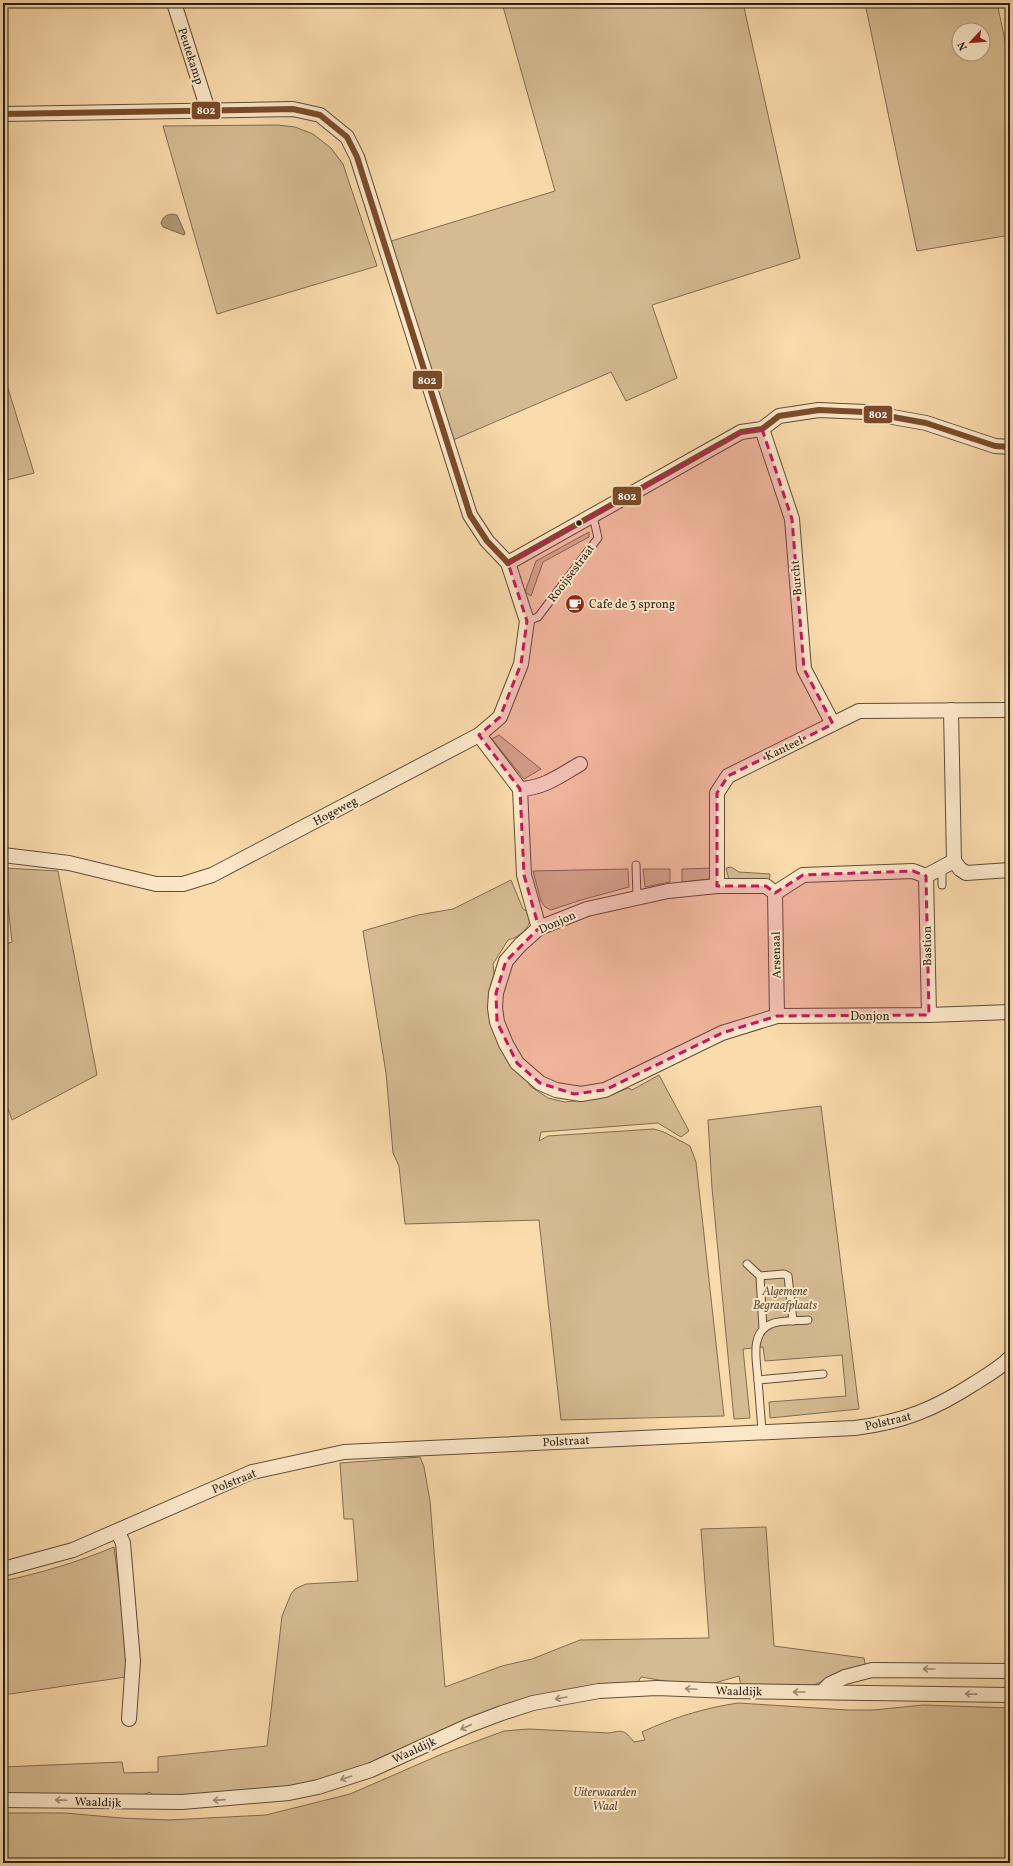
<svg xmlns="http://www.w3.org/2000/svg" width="1013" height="1866" font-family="Vollkorn,serif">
	<rect width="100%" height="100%" fill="#fadbac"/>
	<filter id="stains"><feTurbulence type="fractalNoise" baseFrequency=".005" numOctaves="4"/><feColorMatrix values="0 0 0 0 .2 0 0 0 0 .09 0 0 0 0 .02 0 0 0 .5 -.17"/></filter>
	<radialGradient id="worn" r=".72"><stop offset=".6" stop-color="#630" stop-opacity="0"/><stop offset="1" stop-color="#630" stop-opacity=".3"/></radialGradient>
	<!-- green -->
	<g fill="#d6bb92" stroke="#806c54" fill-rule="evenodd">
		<path d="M 502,3 L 743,3 L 800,258 L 652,305 L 677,378 L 626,401 L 611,372 L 453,440 L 388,242 L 555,191 Z"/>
		<path d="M 865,3 L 997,3 L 1010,64 L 1010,235 L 917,251 ZM 959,30 L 983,30 L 983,54 L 959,54 Z"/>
		<path d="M 278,125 L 295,127 L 313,134 L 331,148 L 343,164 L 377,266 L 217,314 L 163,126 Z"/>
		<path d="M 3,372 L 34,473 L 3,481 Z"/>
		<path d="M 589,532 L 589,537 L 543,562 L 531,596 L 525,592 L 536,561 Z"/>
		<path d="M 499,735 L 541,769 L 524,779 L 492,739 Z"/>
		<path d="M 731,867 L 739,872 L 770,874 L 769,883 L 729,880 L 726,868 Z"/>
		<path d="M 4,868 L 58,871 L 97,1075 L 12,1120 L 3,1094 L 3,945 L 12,942 Z"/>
		<path d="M 713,868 L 710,879 L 682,882 L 682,869 Z"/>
		<path d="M 628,869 L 629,887 L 581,900 L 551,910 L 545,907 L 541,901 L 533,871 Z"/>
		<path d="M 643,869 L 670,869 L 670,882 L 645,887 Z"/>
		<path d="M 511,880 L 523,909 L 530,913 C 533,926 520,937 508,940 L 493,964 L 494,973 L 489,1000 L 530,1086 L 548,1098 L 565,1102 L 594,1099 L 610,1095 L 628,1088 L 632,1090 L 659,1075 L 689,1131 L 681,1137 L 658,1123 L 541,1132 L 539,1141 L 548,1136 L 654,1129 L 664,1132 L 690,1146 L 696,1162 L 724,1416 L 561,1420 L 539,1220 L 405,1224 L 399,1166 L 393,1153 L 386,1073 L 363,931 L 418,915 L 453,909 Z"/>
		<path d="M 821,1106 L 859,1409 L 770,1418 L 769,1402 L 846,1396 L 842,1355 L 765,1361 L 763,1347 L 743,1349 L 750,1418 L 734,1419 L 712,1188 L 708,1120 Z"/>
		<path d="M 420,1457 L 424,1467 L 430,1501 L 445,1687 L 502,1666 L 532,1659 L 580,1640 L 709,1638 L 701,1529 L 766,1527 L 774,1646 L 864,1658 L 866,1668 L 845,1674 L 807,1687 L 741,1686 L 739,1676 L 711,1684 L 677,1683 L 641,1677 L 637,1684 L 598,1687 L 303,1786 L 154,1798 L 150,1792 L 136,1798 L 3,1796 L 3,1767 L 122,1762 L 124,1773 L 158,1772 L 158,1757 L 267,1746 L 282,1616 L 291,1594 L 295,1589 L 306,1584 L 358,1581 L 353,1519 L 344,1519 L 340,1463 Z"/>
		<path d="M 114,1547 L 128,1653 L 126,1677 L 3,1695 L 3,1581 C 41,1573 78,1562 114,1547 Z"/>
		<path d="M 738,1703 L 848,1710 L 873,1710 L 923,1705 L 1010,1708 L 1010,1863 L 3,1863 L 3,1813 L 65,1813 L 121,1818 L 169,1820 L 266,1815 L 350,1794 L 442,1754 L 504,1731 L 528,1729 L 609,1733 C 624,1730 624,1730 634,1742 L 645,1740 L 642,1732 C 672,1718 704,1708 738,1703 Z"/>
	</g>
	<!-- water -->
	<path fill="#b39b79" stroke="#7c6951" d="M 172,214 L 177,215 L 185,233 L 184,235 L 163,227 L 161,223 C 163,217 165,215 172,214 Z"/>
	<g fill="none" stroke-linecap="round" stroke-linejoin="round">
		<!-- lane casing -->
		<g stroke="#5d4d3c" stroke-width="9">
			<g id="lane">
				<path d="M 527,621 L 538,617 L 598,538 L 593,516"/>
				<path d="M 636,865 L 637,898"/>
				<path d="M 942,885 L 942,867"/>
				<path d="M 747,1264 L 760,1276 L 763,1329"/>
				<path d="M 760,1276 L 784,1274 L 788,1276 L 793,1321"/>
				<path d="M 758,1380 C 757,1362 749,1333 771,1324 C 780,1320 798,1321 808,1320"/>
				<path d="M 762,1431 L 758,1380 L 823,1374"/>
			</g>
		</g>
		<!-- street casing -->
		<g stroke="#5d4d3c" stroke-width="16">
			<g id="street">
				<path d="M 174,3 L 208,110"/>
				<path d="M 3,114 L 293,109 L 320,115 L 347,137 L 357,157 L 470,515 L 487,541 L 508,563 L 527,621 L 521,664 L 500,717 L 479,735 L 212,875 L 183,884 L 156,884 L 69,863 L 3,855"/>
				<path d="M 762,429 L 792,519 L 804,669 L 833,724"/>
				<path d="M 508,563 L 741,432 L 762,429 L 779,416 L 819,410 L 865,412 L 926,423 L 995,446 L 1010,447"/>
				<path d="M 951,710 L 954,861"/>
				<path d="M 479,735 L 520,789 L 524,875 L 539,928"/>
				<path d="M 520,789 C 544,788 559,776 580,764"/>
				<path d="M 1010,870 L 966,873 L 960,869 L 954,861 L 926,876 L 913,871 L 803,875 L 775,893 L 766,886 L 717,886 L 668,891 L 587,909 L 539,928 L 520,945 L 506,961 L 496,993 L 495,1008 L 497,1022 L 506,1044 L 517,1063 L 540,1083 L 556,1090 L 581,1094 L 605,1090 L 722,1033 L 777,1016 L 929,1015 L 1010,1012"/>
				<path d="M 926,876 L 929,1015"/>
				<path d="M 717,886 L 717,793 L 728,776 L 859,711 L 1010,710"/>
				<path d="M 775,893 L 777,1016"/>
				<path d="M 118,1532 L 123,1543 L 133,1661 L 129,1719"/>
				<path d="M 3,1569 L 73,1550 L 252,1472 L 344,1452 L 855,1428 C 903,1422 935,1409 975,1383 C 988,1375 1000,1368 1010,1358"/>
				<path d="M 822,1692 L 830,1684 L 845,1677 L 872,1670 L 1010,1671"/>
				<path d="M 3,1800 L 182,1802 L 289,1793 L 318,1787 L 371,1770 L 470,1725 L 502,1713 L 533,1703 L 599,1691 L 657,1688 L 730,1691 L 1010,1695"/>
			</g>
		</g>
		<!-- lane -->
		<use href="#lane" stroke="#fce8c9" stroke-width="7"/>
		<!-- street -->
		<use href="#street" stroke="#fce8c9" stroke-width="14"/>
		<!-- bus-1 casing -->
		<g stroke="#fce8c9" stroke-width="9">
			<g id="bus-1">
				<path d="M 3,114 L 293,109 L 320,115 L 347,137 L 357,157 L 470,515 L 487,541 L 508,563"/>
				<path d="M 508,563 L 741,432 L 762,429 L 779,416 L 819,410 L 865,412 L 926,423 L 995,446 L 1010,447"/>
			</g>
		</g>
		<!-- bus-1 -->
		<use href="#bus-1" stroke="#7a4b2a" stroke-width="6"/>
	</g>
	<!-- one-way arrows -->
	<defs><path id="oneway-shaft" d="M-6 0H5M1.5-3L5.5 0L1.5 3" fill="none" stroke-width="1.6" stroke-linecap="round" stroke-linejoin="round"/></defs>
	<g stroke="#9d8d78">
		<use href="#oneway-shaft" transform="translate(929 1669) rotate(-180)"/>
		<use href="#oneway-shaft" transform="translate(691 1689) rotate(-177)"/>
		<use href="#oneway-shaft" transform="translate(799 1692) rotate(-180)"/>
		<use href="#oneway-shaft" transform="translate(971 1694) rotate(-179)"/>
		<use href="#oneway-shaft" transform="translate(561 1698) rotate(170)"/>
		<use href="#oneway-shaft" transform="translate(466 1727) rotate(156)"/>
		<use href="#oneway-shaft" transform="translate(346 1778) rotate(161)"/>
		<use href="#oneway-shaft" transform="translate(61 1800) rotate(-178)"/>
		<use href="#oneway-shaft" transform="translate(219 1800) rotate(176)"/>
	</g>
	<!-- marked area -->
	<path fill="#c2185b" fill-opacity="0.2" stroke="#c2185b" stroke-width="3" stroke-dasharray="8 5" stroke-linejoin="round" d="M 762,429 L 792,519 L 804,669 L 833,724 L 728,776 L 717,793 L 717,886 L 766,886 L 775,893 L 803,875 L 913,871 L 926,876 L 929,1015 L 777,1016 L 722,1033 L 605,1090 L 574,1094 L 540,1083 L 517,1063 L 497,1022 L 496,993 L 506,961 L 539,928 L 524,875 L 520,789 L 479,735 L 500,717 L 521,664 L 527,621 L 508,563 L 741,432 Z"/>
	<!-- icons -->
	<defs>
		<g id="cafe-disc" transform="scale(1)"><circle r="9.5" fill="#8f2418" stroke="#fce8c9"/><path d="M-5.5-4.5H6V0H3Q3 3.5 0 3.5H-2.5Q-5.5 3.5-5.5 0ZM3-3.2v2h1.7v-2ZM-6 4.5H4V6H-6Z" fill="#fff"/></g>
	</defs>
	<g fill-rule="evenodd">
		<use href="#cafe-disc" x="575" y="604"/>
	</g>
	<!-- markers -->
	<circle fill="#291e16" stroke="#fce8c9" stroke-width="1.5" cx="579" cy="523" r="3.5"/>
	<g text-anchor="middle" stroke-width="4" stroke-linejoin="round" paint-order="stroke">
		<!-- street labels -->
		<g font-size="12" fill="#291e16" stroke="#fce8c9">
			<text transform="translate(191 56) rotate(72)" y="4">Peutekamp</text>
			<text transform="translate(571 573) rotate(-53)" y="4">Rooijsestraat</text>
			<text transform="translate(796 578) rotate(-95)" y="4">Burcht</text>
			<text transform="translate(784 748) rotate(-26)" y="4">Kanteel</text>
			<text transform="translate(335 811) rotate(-28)" y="4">Hogeweg</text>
			<text transform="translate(557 922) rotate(-24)" y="4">Donjon</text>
			<text transform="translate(927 946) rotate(-91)" y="4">Bastion</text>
			<text transform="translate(776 955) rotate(-91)" y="4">Arsenaal</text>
			<text x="870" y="1020">Donjon</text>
			<text transform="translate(888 1421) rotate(-13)" y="4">Polstraat</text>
			<text transform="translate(566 1441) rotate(-3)" y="4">Polstraat</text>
			<text transform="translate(234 1481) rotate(-22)" y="4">Polstraat</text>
			<text transform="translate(739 1691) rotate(1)" y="4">Waaldijk</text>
			<text transform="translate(414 1750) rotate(-25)" y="4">Waaldijk</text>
			<text transform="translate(98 1802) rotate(2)" y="4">Waaldijk</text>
		</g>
		<!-- poi labels -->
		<g font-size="12" fill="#291e16" stroke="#fce8c9" text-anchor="start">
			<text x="589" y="608">Cafe de 3 sprong</text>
		</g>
		<!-- park labels -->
		<g font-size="12" font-style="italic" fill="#5d4d3b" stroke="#fce8c9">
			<text x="785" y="1295">Algemene<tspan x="785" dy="14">Begraafplaats</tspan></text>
			<text x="605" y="1796">Uiterwaarden<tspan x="605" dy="14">Waal</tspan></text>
		</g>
	</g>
	<g stroke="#fce8c9" stroke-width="1.5">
		<rect x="191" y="101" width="30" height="19" rx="4" fill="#7a4b2a"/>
		<rect x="412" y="370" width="31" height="20" rx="4" fill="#7a4b2a"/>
		<rect x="863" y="405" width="30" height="19" rx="4" fill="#7a4b2a"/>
		<rect x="612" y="486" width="30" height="20" rx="4" fill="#7a4b2a"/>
	</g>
	<g font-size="11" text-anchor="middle" font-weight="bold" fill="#fff">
		<text x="206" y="114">802</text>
		<text x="427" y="384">802</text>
		<text x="878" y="418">802</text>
		<text x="627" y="500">802</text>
	</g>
	<!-- margin -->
	<rect width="1013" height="1866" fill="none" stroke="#fadbac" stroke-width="16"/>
	<rect x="4" y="4" width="1005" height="1858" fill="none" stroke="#291e16" stroke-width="2"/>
	<rect x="8" y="8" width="997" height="1850" fill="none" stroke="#291e16"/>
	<!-- north arrow -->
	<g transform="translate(971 42) rotate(244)"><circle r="19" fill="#fce8c9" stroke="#a89781"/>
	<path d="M0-3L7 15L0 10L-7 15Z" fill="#8f2418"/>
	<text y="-6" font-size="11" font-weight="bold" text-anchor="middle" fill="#291e16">N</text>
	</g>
	<rect width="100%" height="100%" filter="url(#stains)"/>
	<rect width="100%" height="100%" fill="url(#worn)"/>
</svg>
